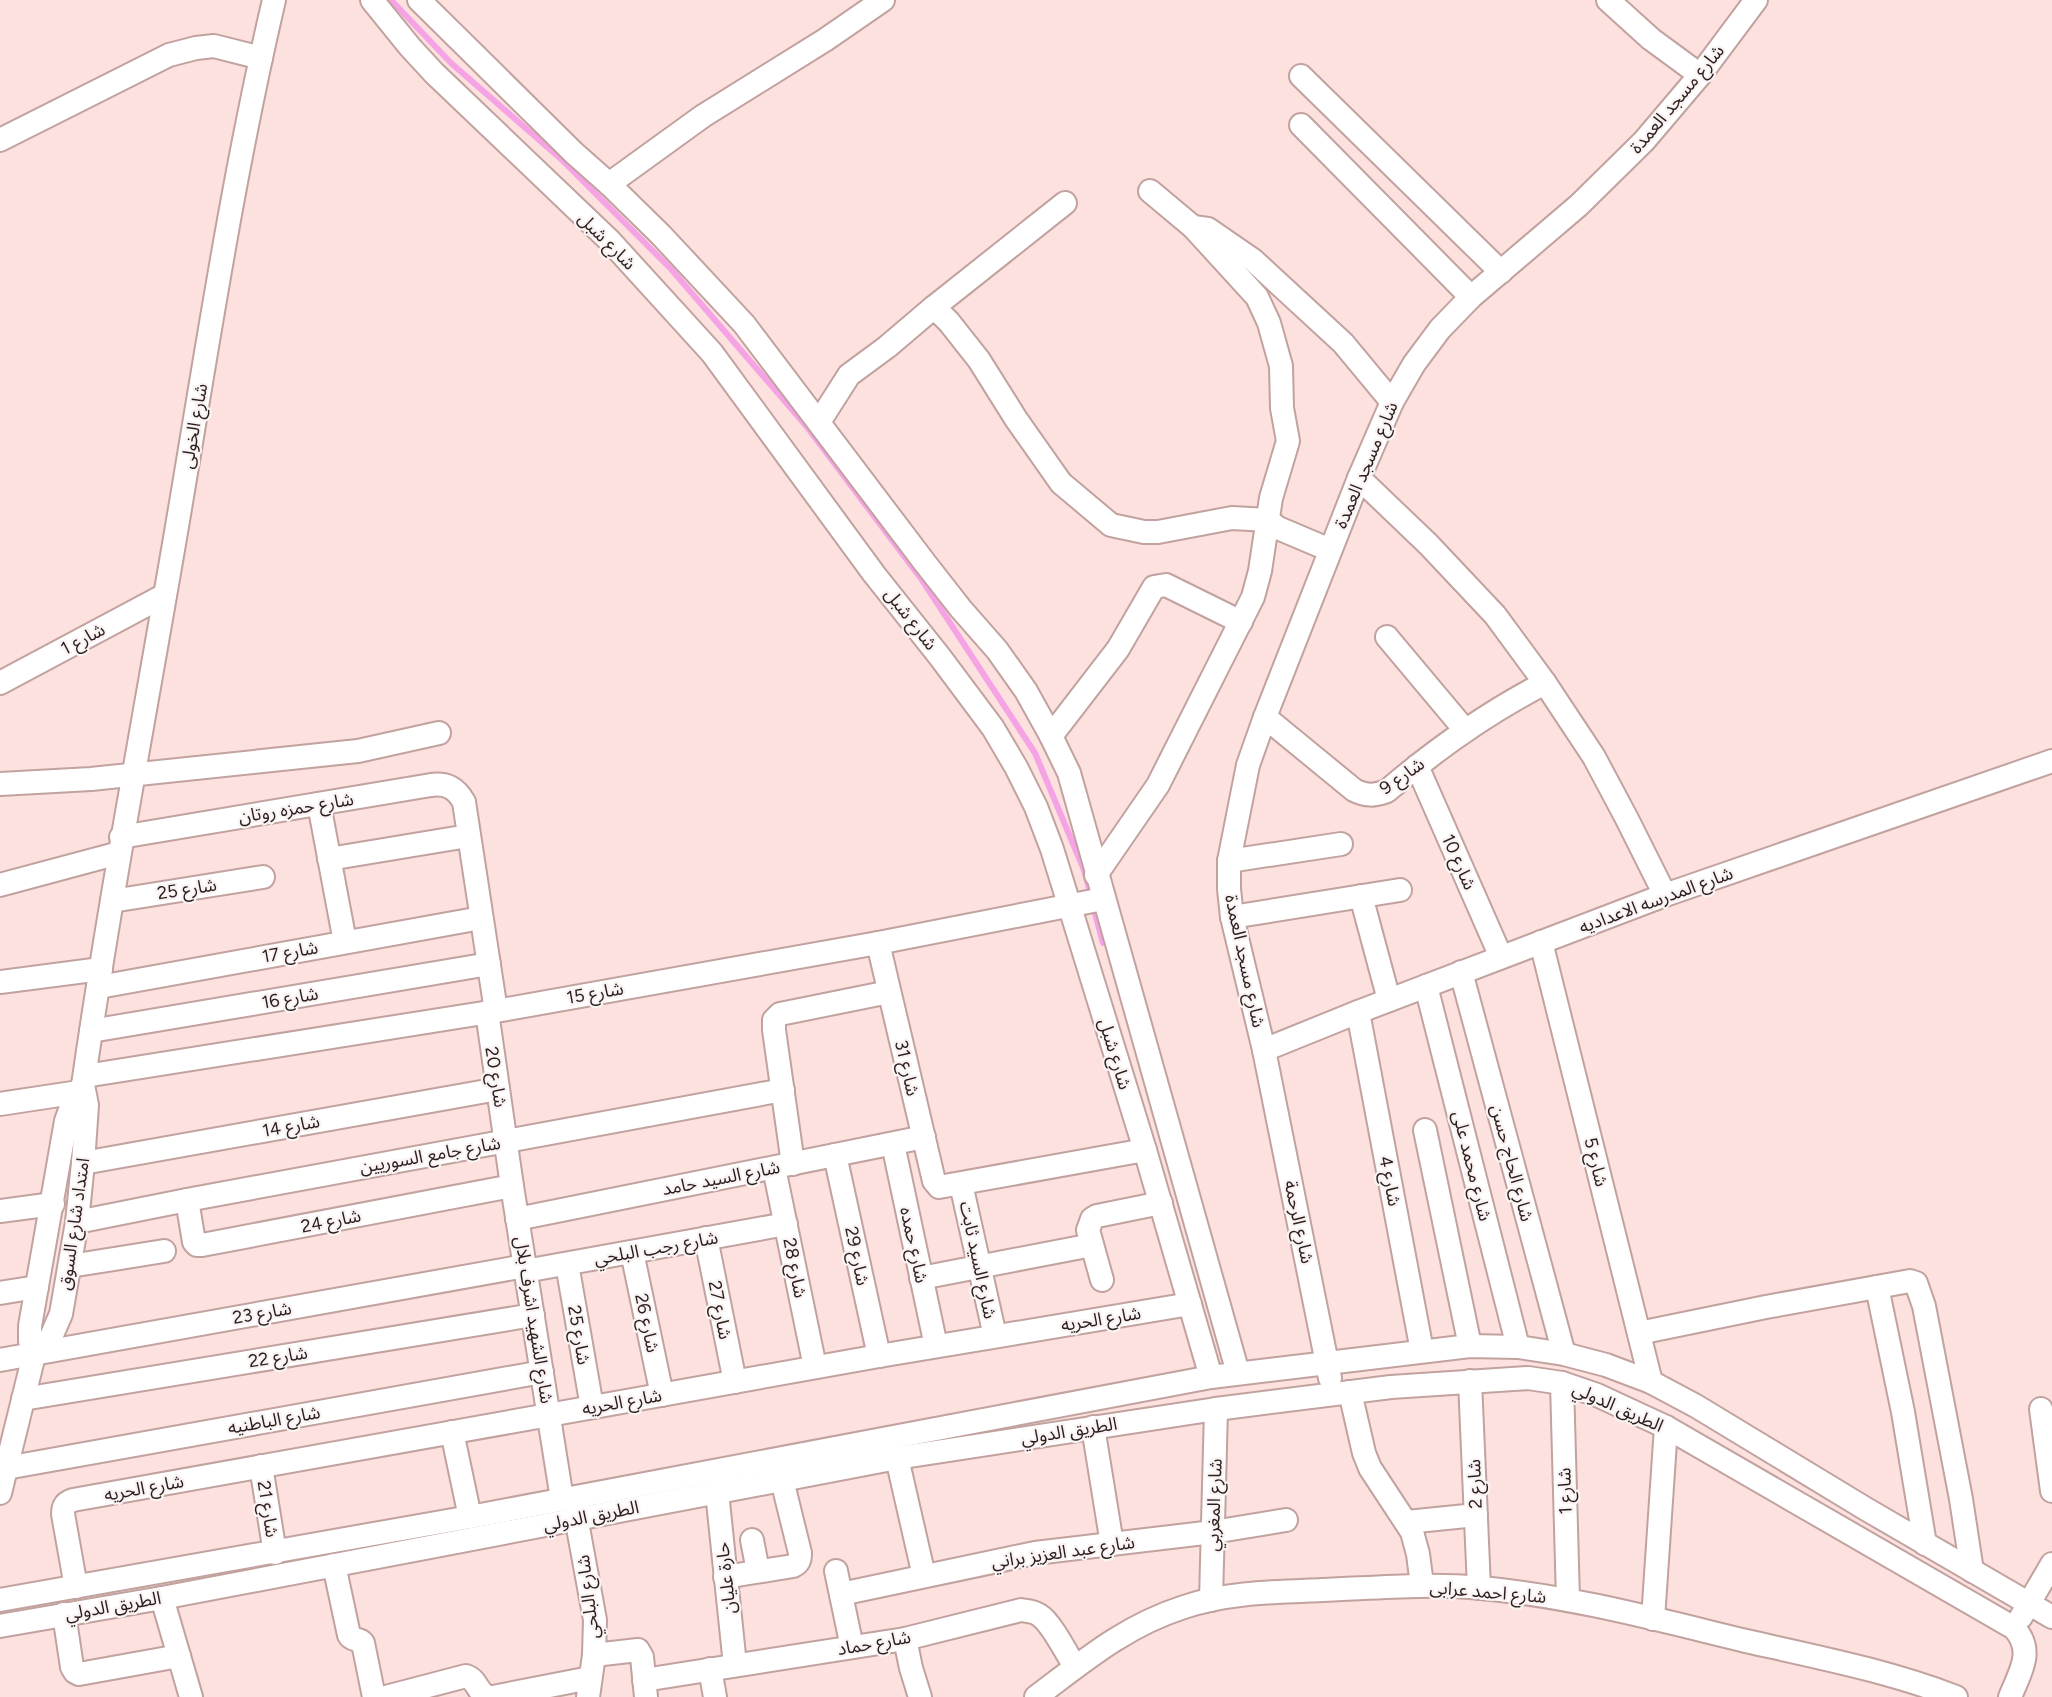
<svg xmlns="http://www.w3.org/2000/svg" width="2052" height="1697" font-family="Figtree,'Noto Sans Arabic',sans-serif">
	<rect width="100%" height="100%" fill="#fce1de"/>
	<g fill="none" stroke-linecap="round" stroke-linejoin="round">
		<!-- stream -->
		<g stroke="#f5a3e5" stroke-width="6">
			<path d="M 391,0 L 451,63 L 562,160 L 671,269 L 807,427 L 922,580 L 1035,753 L 1084,870 L 1091,896"/>
			<path d="M 1093,906 L 1103,943"/>
		</g>
		<!-- minor casing -->
		<g stroke="#c1a29f" stroke-width="26">
			<g id="minor">
				<path d="M 372,0 L 410,47 L 434,73 L 610,241 L 712,353 L 874,574 L 940,657 L 993,728 L 1016,767 L 1036,807 L 1052,849 L 1145,1150 L 1211,1377"/>
				<path d="M 419,0 L 574,153 L 609,184 L 661,235 L 744,324 L 925,563 L 961,609 L 997,650 L 1026,691 L 1051,736 L 1069,773 L 1238,1373"/>
				<path d="M 1608,0 L 1651,39 L 1700,75"/>
				<path d="M 1301,76 L 1501,272"/>
				<path d="M 1301,125 L 1471,297"/>
				<path d="M 0,140 L 169,55 L 196,48 L 214,46 L 261,58"/>
				<path d="M 609,184 L 703,116 L 825,40 L 883,0"/>
				<path d="M 1150,191 L 1193,227 L 1208,229 L 1253,260 L 1343,343 L 1392,402"/>
				<path d="M 934,307 L 1065,203"/>
				<path d="M 819,422 L 849,375 L 887,347 L 934,307 L 949,322 L 979,360 L 1016,419 L 1061,483 L 1111,525 L 1144,532 L 1158,532 L 1232,518 L 1268,520 L 1278,528 L 1330,550"/>
				<path d="M 1359,478 L 1428,544 L 1495,615 L 1545,683 L 1594,757 L 1627,819 L 1665,895"/>
				<path d="M 1387,637 L 1465,730"/>
				<path d="M 0,683 L 165,595"/>
				<path d="M 1265,717 L 1354,790 C 1366,796 1374,796 1387,791 C 1436,749 1487,713 1545,683"/>
				<path d="M 1051,736 L 1118,649 L 1154,587 L 1166,585 L 1241,622"/>
				<path d="M 1417,766 L 1501,957"/>
				<path d="M 0,784 L 91,779 L 358,751 L 439,733"/>
				<path d="M 319,804 L 345,942"/>
				<path d="M 121,837 L 431,785 C 447,783 456,788 464,802 L 496,1011"/>
				<path d="M 329,859 L 468,836"/>
				<path d="M 1229,861 L 1341,844"/>
				<path d="M 1096,875 L 1158,785 L 1253,597 L 1260,571 L 1271,498 L 1288,441 L 1282,408 L 1281,366 L 1269,323 L 1257,297 L 1193,227"/>
				<path d="M 0,885 L 119,853"/>
				<path d="M 1361,896 L 1389,1000"/>
				<path d="M 112,901 L 263,877"/>
				<path d="M 1232,917 L 1400,890"/>
				<path d="M 1541,942 L 1651,1382"/>
				<path d="M 878,943 L 934,1181 L 939,1187 L 1145,1150"/>
				<path d="M 1461,972 L 1564,1354"/>
				<path d="M 0,982 L 101,969"/>
				<path d="M 1426,986 L 1518,1347"/>
				<path d="M 99,987 L 481,918"/>
				<path d="M 487,1012 L 512,1186 L 562,1499"/>
				<path d="M 1358,1012 L 1422,1351"/>
				<path d="M 91,1031 L 489,964"/>
				<path d="M 1264,1050 L 1358,1012 L 1665,895 L 2052,761"/>
				<path d="M 85,1076 L 496,1011 L 878,943 L 1103,899"/>
				<path d="M 0,1104 L 79,1092"/>
				<path d="M 1425,1130 L 1470,1346"/>
				<path d="M 893,1144 L 936,1346"/>
				<path d="M 835,1155 L 879,1356"/>
				<path d="M 83,1163 L 498,1089"/>
				<path d="M 793,1164 L 774,1030 L 774,1020 L 780,1014 L 889,992"/>
				<path d="M 774,1168 L 815,1367"/>
				<path d="M 961,1184 L 995,1336"/>
				<path d="M 187,1200 L 194,1242 L 197,1245 L 202,1245 L 512,1186"/>
				<path d="M 0,1211 L 53,1204"/>
				<path d="M 517,1219 L 924,1137"/>
				<path d="M 77,1222 L 187,1200 L 783,1090"/>
				<path d="M 706,1238 L 735,1382"/>
				<path d="M 632,1252 L 662,1395"/>
				<path d="M 567,1264 L 592,1407"/>
				<path d="M 70,1266 L 164,1251"/>
				<path d="M 525,1271 L 786,1224"/>
				<path d="M 921,1278 L 1092,1245"/>
				<path d="M 1102,1280 L 1088,1230 L 1092,1219 L 1097,1216 L 1161,1203"/>
				<path d="M 1877,1287 L 1903,1412 L 1925,1544"/>
				<path d="M 0,1293 L 37,1287"/>
				<path d="M 1639,1333 L 1766,1307 L 1910,1281 L 1916,1283 L 1924,1306 L 1961,1499 L 1972,1571"/>
				<path d="M 34,1355 L 51,1337 L 61,1314 L 77,1222 L 83,1163 L 87,1105 L 83,1085 C 109,904 143,725 174,544 C 205,363 232,179 274,0"/>
				<path d="M 0,1360 L 525,1266"/>
				<path d="M 1330,1378 L 1264,1050 L 1232,917 L 1229,889 L 1229,861 L 1248,765 L 1265,717 L 1359,478 L 1392,402 L 1414,364 L 1440,329 L 1471,297 L 1579,205 L 1644,141 L 1700,75 L 1756,0"/>
				<path d="M 1470,1381 L 1479,1588"/>
				<path d="M 1562,1383 L 1568,1600"/>
				<path d="M 1350,1392 L 1364,1453 L 1370,1468 L 1412,1532 L 1418,1554 L 1422,1585"/>
				<path d="M 23,1399 L 533,1315"/>
				<path d="M 2041,1409 L 2052,1491"/>
				<path d="M 1093,1427 L 1112,1544"/>
				<path d="M 452,1432 L 470,1517"/>
				<path d="M 897,1458 L 924,1576"/>
				<path d="M 261,1466 L 275,1553"/>
				<path d="M 6,1468 L 542,1372"/>
				<path d="M 717,1492 L 735,1665"/>
				<path d="M 0,1493 L 34,1355 L 30,1341 L 30,1326 L 66,1121 L 74,1099 L 83,1085"/>
				<path d="M 574,1506 L 595,1620 L 594,1655 L 588,1697"/>
				<path d="M 1407,1522 L 1476,1515"/>
				<path d="M 752,1540 L 758,1571"/>
				<path d="M 334,1565 L 349,1635 C 352,1641 359,1638 363,1643 L 374,1697"/>
				<path d="M 836,1571 L 852,1647"/>
				<path d="M 725,1577 L 793,1566 C 799,1563 800,1560 800,1553 L 782,1480"/>
				<path d="M 76,1587 L 63,1514 C 63,1506 65,1503 73,1500 L 879,1356 L 1190,1304"/>
				<path d="M 841,1594 L 1035,1553 L 1213,1532 L 1286,1520"/>
				<path d="M 162,1598 L 191,1697"/>
				<path d="M 0,1600 L 470,1517 L 1211,1377 L 1470,1346 L 1518,1347 L 1564,1354 L 1606,1365 L 1651,1382 L 1696,1406 L 1866,1509 L 2052,1617"/>
				<path d="M 1211,1600 L 1216,1409"/>
				<path d="M 64,1614 L 72,1667 L 75,1672 L 79,1674 L 179,1656"/>
				<path d="M 2021,1617 L 2052,1564"/>
				<path d="M 1653,1619 L 1666,1427"/>
				<path d="M 0,1626 L 162,1598 L 897,1458 L 1216,1409 L 1391,1387 L 1528,1378 L 1562,1383 L 1597,1395 L 1666,1427 L 2014,1628 C 2035,1651 2020,1672 2010,1697"/>
				<path d="M 905,1639 L 911,1668 L 920,1697"/>
				<path d="M 594,1655 L 638,1650 L 642,1657 L 646,1697"/>
				<path d="M 710,1669 L 715,1697"/>
				<path d="M 644,1680 L 905,1639 L 1021,1610 C 1027,1611 1034,1611 1039,1615 C 1051,1622 1067,1654 1075,1667"/>
				<path d="M 386,1697 L 466,1676 C 478,1680 477,1693 488,1697"/>
				<path d="M 493,1697 L 590,1678"/>
				<path d="M 1036,1697 C 1085,1660 1125,1626 1184,1607 C 1228,1592 1276,1592 1322,1590 C 1375,1588 1428,1583 1481,1588 C 1571,1596 1659,1620 1746,1641 C 1817,1657 1889,1671 1956,1697"/>
			</g>
		</g>
		<!-- minor -->
		<use href="#minor" stroke="#fff" stroke-width="22"/>
	</g>
	<g text-anchor="middle" stroke-width="4.5" stroke-linejoin="round" paint-order="stroke">
		<!-- street labels -->
		<g font-size="18" fill="#2a1e1d" stroke="#faf3f3">
			<text transform="translate(1677 99) rotate(-50)" y="6">شارع مسجد العمدة</text>
			<text transform="translate(607 241) rotate(45)" y="6">شارع شبل</text>
			<text transform="translate(194 426) rotate(-80)" y="6">شارع الخولى</text>
			<text transform="translate(1366 465) rotate(-67)" y="6">شارع مسجد العمدة</text>
			<text transform="translate(911 619) rotate(52)" y="6">شارع شبل</text>
			<text transform="translate(83 639) rotate(-28)" y="6">شارع 1</text>
			<text transform="translate(1402 776) rotate(-35)" y="6">شارع 9</text>
			<text transform="translate(296 808) rotate(-9)" y="6">شارع حمزه روتان</text>
			<text transform="translate(1459 862) rotate(66)" y="6">شارع 10</text>
			<text transform="translate(187 889) rotate(-9)" y="6">شارع 25</text>
			<text transform="translate(1656 900) rotate(-20)" y="6">شارع المدرسه الاعداديه</text>
			<text transform="translate(290 952) rotate(-10)" y="6">شارع 17</text>
			<text transform="translate(1245 961) rotate(78)" y="6">شارع مسجد العمدة</text>
			<text transform="translate(595 993) rotate(-10)" y="6">شارع 15</text>
			<text transform="translate(290 998) rotate(-10)" y="6">شارع 16</text>
			<text transform="translate(1115 1054) rotate(73)" y="6">شارع شبل</text>
			<text transform="translate(907 1068) rotate(77)" y="6">شارع 31</text>
			<text transform="translate(496 1077) rotate(81)" y="6">شارع 20</text>
			<text transform="translate(291 1126) rotate(-10)" y="6">شارع 14</text>
			<text transform="translate(430 1155) rotate(-10)" y="6">شارع جامع السوريين</text>
			<text transform="translate(1596 1162) rotate(76)" y="6">شارع 5</text>
			<text transform="translate(1512 1163) rotate(75)" y="6">شارع الحاج حسن</text>
			<text transform="translate(1472 1166) rotate(76)" y="6">شارع محمد على</text>
			<text transform="translate(721 1178) rotate(-11)" y="6">شارع السيد حامد</text>
			<text transform="translate(1390 1181) rotate(79)" y="6">شارع 4</text>
			<text transform="translate(331 1221) rotate(-11)" y="6">شارع 24</text>
			<text transform="translate(1299 1222) rotate(78)" y="6">شارع الرحمة</text>
			<text transform="translate(74 1224) rotate(-82)" y="6">امتداد شارع السوق</text>
			<text transform="translate(914 1245) rotate(78)" y="6">شارع حمده</text>
			<text transform="translate(656 1248) rotate(-10)" y="6">شارع رجب البلحي</text>
			<text transform="translate(857 1256) rotate(78)" y="6">شارع 29</text>
			<text transform="translate(978 1260) rotate(78)" y="6">شارع السيد ثابت</text>
			<text transform="translate(795 1268) rotate(79)" y="6">شارع 28</text>
			<text transform="translate(720 1310) rotate(79)" y="6">شارع 27</text>
			<text transform="translate(262 1313) rotate(-10)" y="6">شارع 23</text>
			<text transform="translate(1101 1319) rotate(-9)" y="6">شارع الحريه</text>
			<text transform="translate(534 1320) rotate(81)" y="6">شارع الشهيد اشرف بلال</text>
			<text transform="translate(647 1323) rotate(78)" y="6">شارع 26</text>
			<text transform="translate(579 1335) rotate(80)" y="6">شارع 25</text>
			<text transform="translate(278 1357) rotate(-9)" y="6">شارع 22</text>
			<text transform="translate(622 1402) rotate(-10)" y="6">شارع الحريه</text>
			<text transform="translate(1618 1407) rotate(24)" y="6">الطريق الدولي</text>
			<text transform="translate(274 1420) rotate(-10)" y="6">شارع الباطنيه</text>
			<text transform="translate(1069 1431) rotate(-9)" y="6">الطريق الدولي</text>
			<text transform="translate(1475 1484) rotate(-92)" y="6">شارع 2</text>
			<text transform="translate(144 1488) rotate(-10)" y="6">شارع الحريه</text>
			<text transform="translate(1565 1491) rotate(-92)" y="6">شارع 1</text>
			<text transform="translate(1214 1505) rotate(-88)" y="6">شارع المغربي</text>
			<text transform="translate(268 1509) rotate(81)" y="6">شارع 21</text>
			<text transform="translate(591 1516) rotate(-11)" y="6">الطريق الدولي</text>
			<text transform="translate(1063 1552) rotate(-8)" y="6">شارع عبد العزيز براني</text>
			<text transform="translate(726 1578) rotate(-96)" y="6">حارة عليان</text>
			<text transform="translate(1488 1592) rotate(5)" y="6">شارع احمد عرابى</text>
			<text transform="translate(588 1597) rotate(-97)" y="6">شارع البلحي</text>
			<text transform="translate(113 1606) rotate(-10)" y="6">الطريق الدولي</text>
			<text transform="translate(874 1643) rotate(-10)" y="6">شارع حماد</text>
		</g>
	</g>
</svg>
